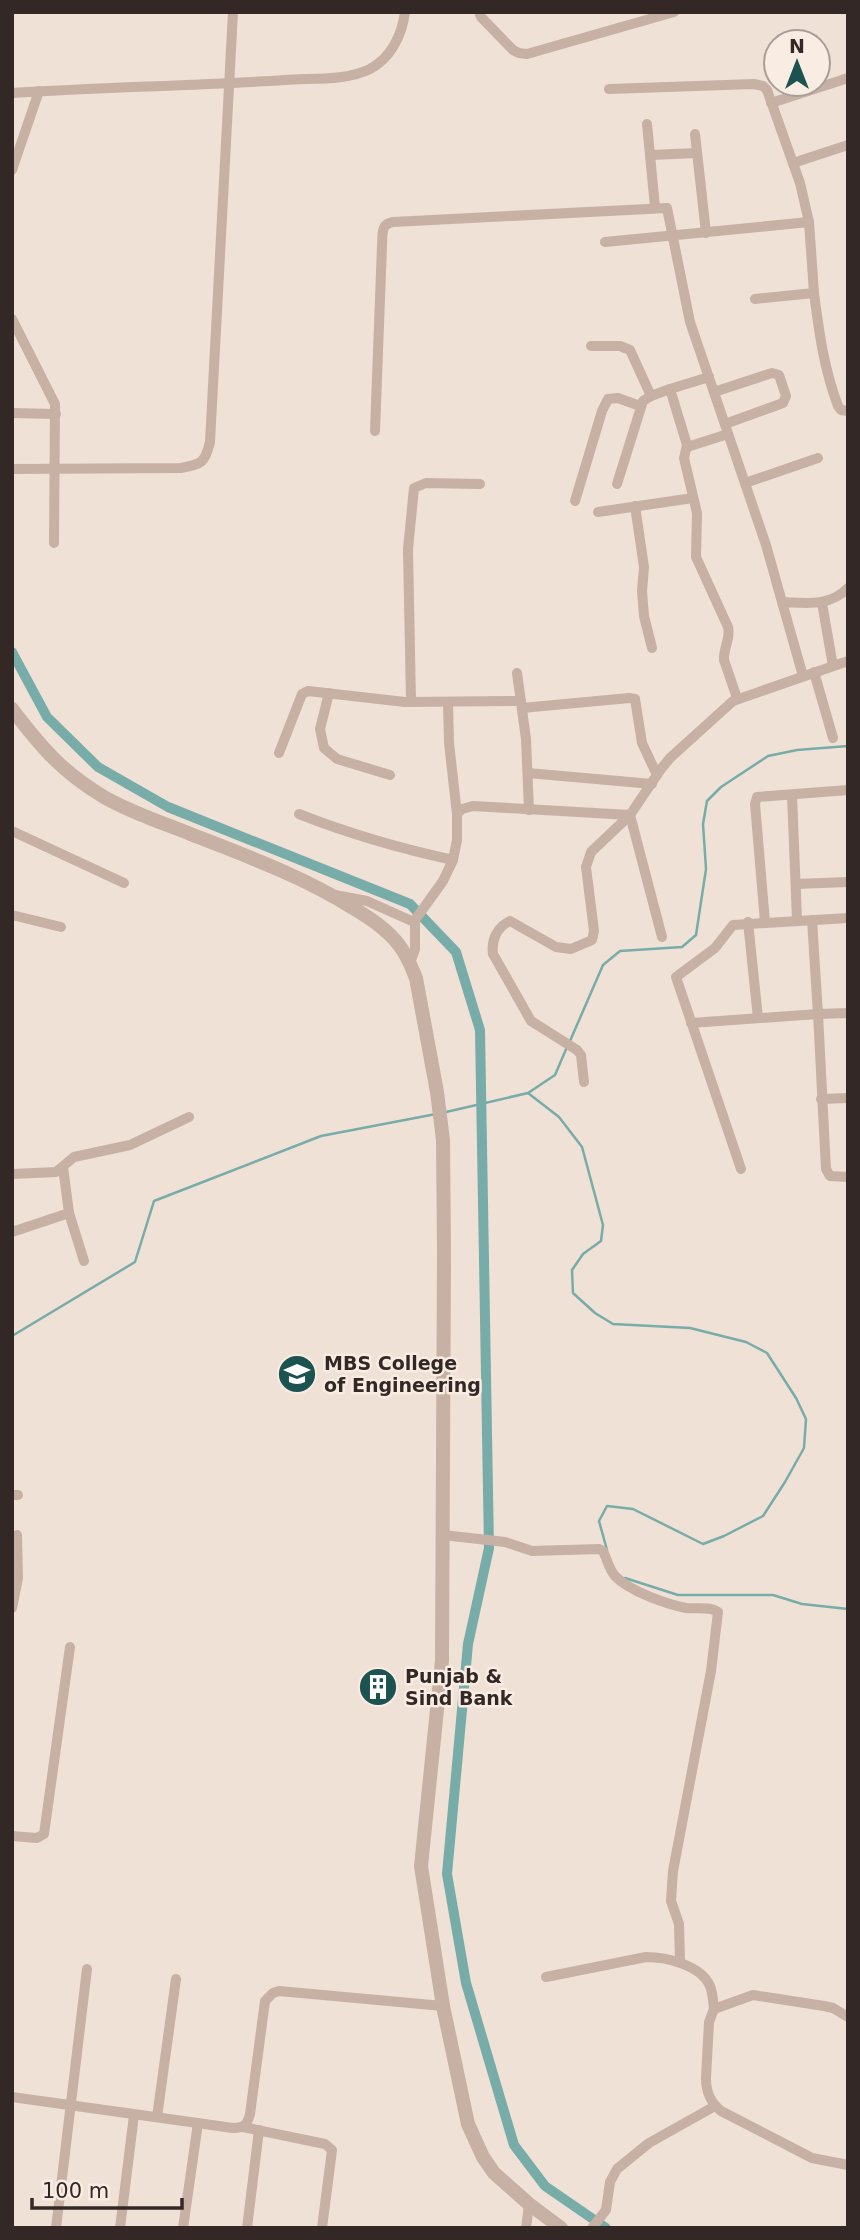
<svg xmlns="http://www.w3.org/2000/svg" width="860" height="2240" font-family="'DejaVu Sans',sans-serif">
	<rect width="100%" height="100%" fill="#f0e1d7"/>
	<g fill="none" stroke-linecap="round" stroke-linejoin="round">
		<!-- stream -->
		<g stroke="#77aca8" stroke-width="2.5">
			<path d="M 570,1041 L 603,965 L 620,951 L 682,947 L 696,935 L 706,869 L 703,824 L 707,801 L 721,787 L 768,756 L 797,750 L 848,746"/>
			<path d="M 528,1093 L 559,1117 L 582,1147 L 603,1225 L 601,1241 L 583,1254 L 572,1270 L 573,1293 L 595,1313 L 613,1324 L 690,1328 L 746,1342 L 767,1353 L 796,1398 L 806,1419 L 804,1448 L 785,1482 L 763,1516 L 724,1536 L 703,1544 L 633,1509 L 607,1506 L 599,1521 L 607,1550"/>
			<path d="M 446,1112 L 528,1093 L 555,1075 L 567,1047"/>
			<path d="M 12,1336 L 135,1262 L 154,1201 L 321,1136 L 436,1114"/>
			<path d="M 625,1578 L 678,1595 L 773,1595 L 802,1604 L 848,1609"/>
		</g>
		<!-- canal -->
		<path stroke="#77aca8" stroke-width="10" d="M 12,652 L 47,717 L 98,767 L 168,807 L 410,904 L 456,952 L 480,1030 L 489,1548 L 468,1644 L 447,1874 L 466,1983 L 514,2145 L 545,2186 L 606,2228"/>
		<!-- minor -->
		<g stroke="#c7b0a4" stroke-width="10">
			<path d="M 479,12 L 481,17 L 513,50 L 519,53 L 527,54 L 674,12"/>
			<path d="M 609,89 L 754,84 L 763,86 L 767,90 L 800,183 L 809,222"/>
			<path d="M 12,93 C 103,87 194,86 285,80 C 312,78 346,81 370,69 C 391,58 402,35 405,12"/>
			<path d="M 771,103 L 848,78"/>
			<path d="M 647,124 L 655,207"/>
			<path d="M 695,134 L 706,233"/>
			<path d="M 650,155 L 697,153"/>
			<path d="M 793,163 L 848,145"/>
			<path d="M 12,170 L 39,91"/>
			<path d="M 605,242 L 809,222 L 814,293 L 755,299"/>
			<path d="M 814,293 C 819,332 824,369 838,406 L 841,410 L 848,411"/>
			<path d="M 12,319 L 55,404 L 54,543"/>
			<path d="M 591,346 L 620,346 L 630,350 L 651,396"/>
			<path d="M 709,377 L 670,389 L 687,445 L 684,458 L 697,513 L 696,557 L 728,627 C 731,638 723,649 724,660 L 737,698"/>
			<path d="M 714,392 L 772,373 L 779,375 L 786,396 L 783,403 L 725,424"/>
			<path d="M 12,413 L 56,414"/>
			<path d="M 375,431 L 382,246 C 383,235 380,224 393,222 L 667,208 L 690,322 L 766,545 L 782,602"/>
			<path d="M 687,447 L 728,434"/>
			<path d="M 12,469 L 181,468 C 202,464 205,463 210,442 L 233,12"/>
			<path d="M 745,483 L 818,458"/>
			<path d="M 617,484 L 643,401 L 651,396 L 670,389"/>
			<path d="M 575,501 L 602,411 L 608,399 L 618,398 L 640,406"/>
			<path d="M 635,506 L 644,567 L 642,591 L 644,616 L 652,648"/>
			<path d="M 598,512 L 693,498"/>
			<path d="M 822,603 L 833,666"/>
			<path d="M 814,672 L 833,738"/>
			<path d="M 517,673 L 526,739 L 529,810"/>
			<path d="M 803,676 L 782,602 C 807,603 829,607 848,588"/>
			<path d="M 329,693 L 320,729 L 324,748 L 337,759 L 390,775"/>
			<path d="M 411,702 L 408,549 L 414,488 L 426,483 L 480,484"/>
			<path d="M 448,702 L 449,743 L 457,814"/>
			<path d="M 522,708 L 629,698 L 635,699 L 642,743 L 657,775"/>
			<path d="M 279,753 L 302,694 L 308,691 L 405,702 L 521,701"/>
			<path d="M 528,773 L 652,784"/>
			<path d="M 792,795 L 797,920"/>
			<path d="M 299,814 C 352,835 398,848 453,860"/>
			<path d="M 12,831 L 124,883"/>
			<path d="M 796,884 L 848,882"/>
			<path d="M 335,895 L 367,901 L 414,922"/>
			<path d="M 12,915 L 61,927"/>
			<path d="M 812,920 L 818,1014 L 848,1013"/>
			<path d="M 748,922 L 758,1018"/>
			<path d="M 765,922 L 755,804 L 757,797 L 848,790"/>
			<path d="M 410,963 L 415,949 L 415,920 L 443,881 L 453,860 L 457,840 L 457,814 L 462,809 L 473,806 L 630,815 L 662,937"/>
			<path d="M 691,1023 L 818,1014 L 826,1169 L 830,1176 L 848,1177"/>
			<path d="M 584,1082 L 581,1055 L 577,1050 L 531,1021 L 493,954 C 491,940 497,927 510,921 L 556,947 L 571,949 L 592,940 L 594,931 L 586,867 L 591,852 L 630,815 L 661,769 L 670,758 L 733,701 L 848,661"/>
			<path d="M 821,1099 L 848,1098"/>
			<path d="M 63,1167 L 69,1213 L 84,1261"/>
			<path d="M 741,1169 L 676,977 L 715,948 L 733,925 L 848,918"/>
			<path d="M 12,1174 L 56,1172 L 74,1157 L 130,1145 L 189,1117"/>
			<path d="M 12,1232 L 69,1213"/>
			<path d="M 12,1495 L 18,1495"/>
			<path d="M 443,1535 L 505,1542 L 532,1551 L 599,1549 L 603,1551 C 607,1559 609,1569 615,1576 C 629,1591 666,1604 686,1608 C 697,1609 710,1606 718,1612 L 711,1671 L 673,1871 L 671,1901 L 679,1924 L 680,1962"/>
			<path d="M 12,1608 L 18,1578 L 17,1535"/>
			<path d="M 12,1836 L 37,1838 L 44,1834 L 70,1647"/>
			<path d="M 546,1977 L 646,1957 C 666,1957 701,1965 710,1986 C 713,1993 713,2002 714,2009"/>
			<path d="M 848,2017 L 833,2008 L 824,2006 L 753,1995 L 714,2009 L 709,2022 L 706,2078 C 706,2092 710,2102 721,2111 L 812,2158 L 848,2165"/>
			<path d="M 12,2097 L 233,2128 C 244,2128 247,2125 250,2114 L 265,2001 L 273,1993 L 279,1991 L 443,2006"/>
			<path d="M 157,2117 L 176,1979"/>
			<path d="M 243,2127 L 325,2144 L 332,2150 L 322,2228"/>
			<path d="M 56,2228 L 87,1969"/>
			<path d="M 120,2228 L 134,2115"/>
			<path d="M 183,2228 L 198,2123"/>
			<path d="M 247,2228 L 259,2130"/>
			<path d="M 526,2228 L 529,2204"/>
			<path d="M 592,2228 L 606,2210 L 610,2182 L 617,2169 L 649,2143 L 715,2106"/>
		</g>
		<!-- tertiary -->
		<path stroke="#c7b0a4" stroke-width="14" d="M 12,709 C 41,747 62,772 104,797 C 130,812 160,822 188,833 C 244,855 302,876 353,908 C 370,918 387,929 399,945 C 407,955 411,966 416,978 L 437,1092 L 443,1140 L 444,1254 L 442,1661 L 421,1866 L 443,2006 L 468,2124 L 483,2157 L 494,2173 L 529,2204 L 561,2228"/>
	</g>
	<!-- icons -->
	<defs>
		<g id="university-disc" transform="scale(2.0125)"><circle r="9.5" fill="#1c5250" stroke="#f8ece3"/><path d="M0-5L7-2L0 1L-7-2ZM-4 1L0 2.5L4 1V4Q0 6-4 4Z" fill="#fff"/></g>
		<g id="building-disc" transform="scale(2.0125)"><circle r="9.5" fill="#1c5250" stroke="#f8ece3"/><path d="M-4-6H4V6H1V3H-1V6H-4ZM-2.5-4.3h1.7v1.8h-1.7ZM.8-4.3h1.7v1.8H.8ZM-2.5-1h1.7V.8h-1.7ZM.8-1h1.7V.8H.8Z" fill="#fff"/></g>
	</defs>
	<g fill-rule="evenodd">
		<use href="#university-disc" x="297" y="1374"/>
		<use href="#building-disc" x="378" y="1687"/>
	</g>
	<g text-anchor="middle" stroke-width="5" stroke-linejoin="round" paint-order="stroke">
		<!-- poi labels -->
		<g font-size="19" font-weight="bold" fill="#332825" stroke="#f8ece3" text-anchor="start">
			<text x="324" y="1370">MBS College<tspan x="324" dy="22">of Engineering</tspan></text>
			<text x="405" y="1683">Punjab &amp;<tspan x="405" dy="22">Sind Bank</tspan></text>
		</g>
	</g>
	<!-- border -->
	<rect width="860" height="2240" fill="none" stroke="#332825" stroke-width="28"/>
	<!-- north arrow -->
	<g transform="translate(797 63)"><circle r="33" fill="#f8ece3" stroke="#a99e97" stroke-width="2"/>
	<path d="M0-5L12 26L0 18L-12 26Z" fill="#1c5250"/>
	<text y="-10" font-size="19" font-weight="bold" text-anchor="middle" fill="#332825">N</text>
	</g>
	<!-- scale -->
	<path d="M32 2198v10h150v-10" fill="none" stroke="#332825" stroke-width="3.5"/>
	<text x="42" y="2198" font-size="21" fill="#332825" stroke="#f8ece3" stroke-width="5" paint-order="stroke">100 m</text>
</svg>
